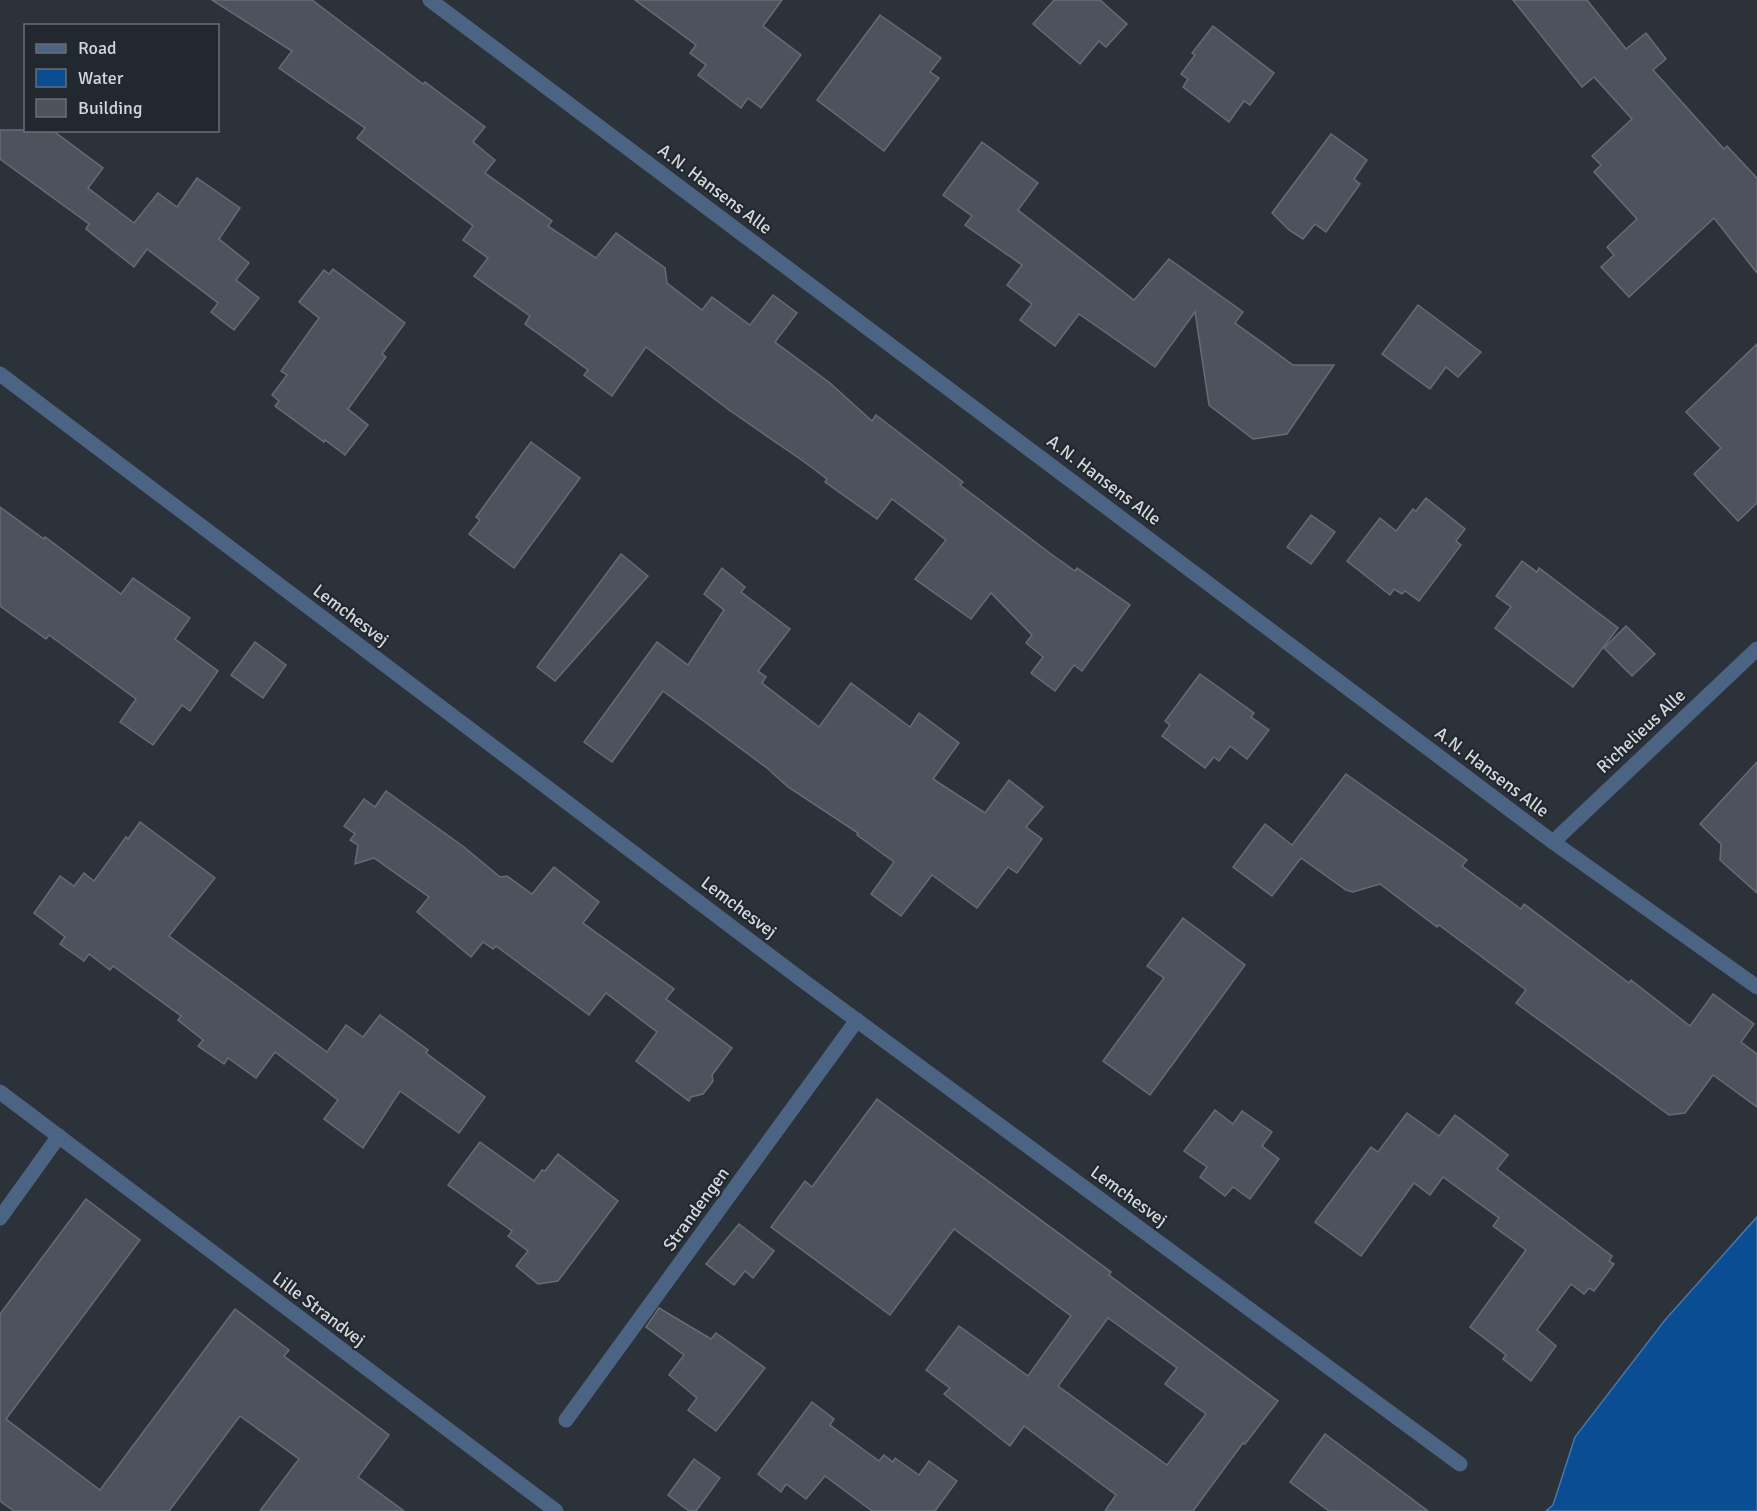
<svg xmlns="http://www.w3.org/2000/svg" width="1757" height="1511" font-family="Signika,sans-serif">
	<rect width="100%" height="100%" fill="#2c323a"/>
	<!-- water -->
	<path fill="#0b4d92" stroke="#4776a8" stroke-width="1.5" d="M 1757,1217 L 1757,1511 L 1546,1511 L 1553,1505 L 1575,1437 L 1665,1320 Z"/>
	<!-- building -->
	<g fill="#4d535c" stroke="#656c75" stroke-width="1.5" fill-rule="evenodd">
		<path d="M 212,0 L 312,0 L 423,84 L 425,82 L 485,127 L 473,142 L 495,160 L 485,173 L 552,221 L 548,226 L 596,258 L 616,233 L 665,268 L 667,283 L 702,310 L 712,297 L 750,325 L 773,295 L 797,313 L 775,342 L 830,383 L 872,421 L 876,415 L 963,482 L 960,485 L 1051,554 L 1075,571 L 1077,568 L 1130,605 L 1082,671 L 1074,665 L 1055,691 L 1031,673 L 1043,657 L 1026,643 L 1032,635 L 991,593 L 971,619 L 915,579 L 946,540 L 892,499 L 877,519 L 825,482 L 827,479 L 803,461 L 729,410 L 646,347 L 612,396 L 584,375 L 588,370 L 525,324 L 530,316 L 474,276 L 488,258 L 463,240 L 473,226 L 357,138 L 365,128 L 279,68 L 292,51 Z"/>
		<path d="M 635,0 L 782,0 L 763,26 L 801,55 L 761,108 L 748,98 L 741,108 L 698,75 L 706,65 L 690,53 L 696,45 Z"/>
		<path d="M 1054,0 L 1100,0 L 1127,24 L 1106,47 L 1099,41 L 1080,64 L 1033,24 Z"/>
		<path d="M 1513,0 L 1587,0 L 1626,49 L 1646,33 L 1666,59 L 1653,70 L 1724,149 L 1727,146 L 1757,178 L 1757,273 L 1714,218 L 1629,297 L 1601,267 L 1614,255 L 1607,247 L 1637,219 L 1594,172 L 1601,165 L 1592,156 L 1632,119 L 1594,77 L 1582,87 Z"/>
		<path d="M 880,15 L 941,58 L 930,72 L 939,78 L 884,151 L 817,100 Z"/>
		<path d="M 1213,26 L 1274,73 L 1250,105 L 1244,101 L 1229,122 L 1183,87 L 1188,79 L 1181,74 L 1195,55 L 1192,53 Z"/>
		<path d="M 0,130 L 52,130 L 103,168 L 88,188 L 134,223 L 158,193 L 177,207 L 197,178 L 240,208 L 219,239 L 249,263 L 236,280 L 259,298 L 234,330 L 211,312 L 218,303 L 147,249 L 134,267 L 86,229 L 89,224 L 0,159 Z"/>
		<path d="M 1331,134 L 1367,160 L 1354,179 L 1360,184 L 1326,232 L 1315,224 L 1303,239 L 1289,230 L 1272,213 Z"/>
		<path d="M 982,142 L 1038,183 L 1018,210 L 1134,300 L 1169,259 L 1243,312 L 1235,323 L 1293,365 L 1334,365 L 1287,434 L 1253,439 L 1209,405 L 1195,312 L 1155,367 L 1079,314 L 1055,346 L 1020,320 L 1032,304 L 1007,285 L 1022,265 L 965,225 L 972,216 L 943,195 Z"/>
		<path d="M 333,269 L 405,323 L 382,354 L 386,357 L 348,409 L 368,425 L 345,455 L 325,440 L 324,442 L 275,406 L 279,401 L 272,395 L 287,375 L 281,371 L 319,318 L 299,302 L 324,270 L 329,274 Z"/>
		<path d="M 1418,305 L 1481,352 L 1458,377 L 1446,367 L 1430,389 L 1382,354 Z"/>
		<path d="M 1757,344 L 1757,503 L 1738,521 L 1694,474 L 1721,448 L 1686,412 Z"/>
		<path d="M 531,442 L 580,478 L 514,568 L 469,534 L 480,520 L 476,517 Z"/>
		<path d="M 1426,498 L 1465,529 L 1456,541 L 1461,545 L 1419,601 L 1405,591 L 1402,594 L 1394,589 L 1390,595 L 1347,561 L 1380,518 L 1396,531 L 1413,509 L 1416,511 Z"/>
		<path d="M 0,507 L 44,539 L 45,537 L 121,594 L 133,578 L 190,618 L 175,639 L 218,671 L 190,711 L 182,705 L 153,745 L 120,722 L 136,699 L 49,635 L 46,639 L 0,606 Z"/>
		<path d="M 1311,515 L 1335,532 L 1311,564 L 1287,547 Z"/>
		<path d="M 621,554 L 648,576 L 555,681 L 537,667 Z"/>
		<path d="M 1522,561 L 1537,572 L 1539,568 L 1618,628 L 1573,687 L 1495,628 L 1511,607 L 1496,596 Z"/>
		<path d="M 722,568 L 745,587 L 741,592 L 790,629 L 758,671 L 766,677 L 762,683 L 819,727 L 851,683 L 910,727 L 919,713 L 959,743 L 933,779 L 985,813 L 1009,780 L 1043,807 L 1026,827 L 1042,839 L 1017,873 L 1008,867 L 977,908 L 932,875 L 901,916 L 871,894 L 894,862 L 857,835 L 858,833 L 788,787 L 767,768 L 663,691 L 612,762 L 584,742 L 657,642 L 688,665 L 724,610 L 704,594 Z"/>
		<path d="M 1626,626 L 1655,654 L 1632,676 L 1604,648 Z"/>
		<path d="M 255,642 L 286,665 L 263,698 L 231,675 Z"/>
		<path d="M 1200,674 L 1254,713 L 1251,717 L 1269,730 L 1247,759 L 1230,746 L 1219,761 L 1214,757 L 1205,768 L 1162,736 L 1170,725 L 1165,721 Z"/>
		<path d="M 1757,762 L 1757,893 L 1720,860 L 1721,844 L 1700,824 Z"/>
		<path d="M 1346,774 L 1467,860 L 1462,866 L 1521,909 L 1524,904 L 1629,983 L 1631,980 L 1690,1026 L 1713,994 L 1754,1024 L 1741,1042 L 1757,1054 L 1757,1107 L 1713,1075 L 1685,1113 L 1669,1115 L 1516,1003 L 1526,990 L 1439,925 L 1437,927 L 1380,884 L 1353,892 L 1346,890 L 1301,858 L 1272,896 L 1233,867 L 1265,824 L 1292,845 Z"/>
		<path d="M 386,791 L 464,847 L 500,877 L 507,876 L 532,894 L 554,867 L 599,902 L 583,923 L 674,989 L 666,999 L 732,1048 L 712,1075 L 713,1081 L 703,1094 L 691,1097 L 689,1101 L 636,1061 L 657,1032 L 606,993 L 589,1015 L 496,946 L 493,949 L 483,942 L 471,957 L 417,912 L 429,897 L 374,858 L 355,864 L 358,845 L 350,840 L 355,834 L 344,826 L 364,799 L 375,807 Z"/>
		<path d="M 140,822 L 215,878 L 169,936 L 327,1052 L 346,1025 L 363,1037 L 380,1015 L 428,1050 L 426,1053 L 485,1097 L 459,1133 L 400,1091 L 363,1148 L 324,1119 L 338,1100 L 275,1052 L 256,1078 L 228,1058 L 224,1064 L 198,1046 L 203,1040 L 178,1020 L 181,1016 L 113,966 L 110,970 L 89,954 L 84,961 L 60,944 L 65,937 L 34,913 L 60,876 L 74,886 L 84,873 L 94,881 L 126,837 L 128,839 Z"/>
		<path d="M 1183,918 L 1245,965 L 1150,1095 L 1103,1061 L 1164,978 L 1147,966 Z"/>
		<path d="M 877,1099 L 1111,1272 L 1109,1275 L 1278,1401 L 1245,1444 L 1243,1443 L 1193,1511 L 1105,1511 L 1116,1495 L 1024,1426 L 1010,1446 L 944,1394 L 950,1388 L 926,1370 L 959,1326 L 1028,1376 L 1071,1316 L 954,1229 L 890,1315 L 771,1227 L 805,1181 L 812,1187 ZM 1108,1318 L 1177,1368 L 1165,1384 L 1206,1414 L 1167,1465 L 1058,1386 Z"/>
		<path d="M 1215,1110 L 1233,1124 L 1242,1111 L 1272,1132 L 1262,1146 L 1279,1159 L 1250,1199 L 1233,1187 L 1225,1196 L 1200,1177 L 1207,1167 L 1184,1151 Z"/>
		<path d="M 1407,1113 L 1439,1136 L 1455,1115 L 1508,1155 L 1497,1169 L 1612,1256 L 1609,1261 L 1614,1264 L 1594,1291 L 1589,1288 L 1584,1294 L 1571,1284 L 1537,1330 L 1556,1346 L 1531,1381 L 1503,1359 L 1506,1355 L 1470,1327 L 1526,1250 L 1493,1226 L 1499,1218 L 1443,1177 L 1430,1195 L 1414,1183 L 1361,1256 L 1315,1222 L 1371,1147 L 1378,1152 Z"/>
		<path d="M 480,1142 L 534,1181 L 542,1170 L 545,1171 L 558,1154 L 618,1201 L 558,1281 L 538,1284 L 516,1266 L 528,1251 L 508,1236 L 512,1231 L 448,1185 Z"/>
		<path d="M 86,1199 L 140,1240 L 6,1419 L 100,1490 L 235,1309 L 289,1350 L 284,1356 L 389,1435 L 358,1477 L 404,1511 L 260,1511 L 299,1459 L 240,1416 L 169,1511 L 14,1511 L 0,1501 L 0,1314 Z"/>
		<path d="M 739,1224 L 774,1251 L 753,1278 L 745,1271 L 734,1285 L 706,1264 Z"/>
		<path d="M 659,1308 L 711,1339 L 716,1333 L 765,1368 L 716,1431 L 688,1410 L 697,1398 L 669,1375 L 684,1355 L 646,1327 Z"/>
		<path d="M 812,1402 L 834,1419 L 830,1425 L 879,1461 L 884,1455 L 893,1462 L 895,1458 L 919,1475 L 929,1461 L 957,1481 L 935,1511 L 872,1511 L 825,1476 L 806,1499 L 786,1484 L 781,1492 L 758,1474 Z"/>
		<path d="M 1325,1434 L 1428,1511 L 1329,1511 L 1290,1482 Z"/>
		<path d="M 694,1459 L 720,1478 L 696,1511 L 689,1511 L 668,1495 Z"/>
	</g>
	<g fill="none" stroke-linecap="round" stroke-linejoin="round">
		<!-- minor -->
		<g stroke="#4b6483" stroke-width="15">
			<path d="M 430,0 L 1553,842 L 1757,987"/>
			<path d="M 0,374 L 802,980 L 1460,1464"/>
			<path d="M 1553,842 L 1757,649"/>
			<path d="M 0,1092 L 556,1511"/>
			<path d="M 0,1218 L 59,1136"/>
			<path d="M 566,1420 L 857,1020"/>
		</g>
	</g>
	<g text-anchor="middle" stroke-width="4.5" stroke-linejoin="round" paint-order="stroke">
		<!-- street labels -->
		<g font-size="18" fill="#d3d7dc" stroke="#22282f">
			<text transform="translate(715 189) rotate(37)" y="6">A.N. Hansens Alle</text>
			<text transform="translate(1104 480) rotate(37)" y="6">A.N. Hansens Alle</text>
			<text transform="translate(351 615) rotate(37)" y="6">Lemchesvej</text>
			<text transform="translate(1641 731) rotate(-43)" y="6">Richelieus Alle</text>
			<text transform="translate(1492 772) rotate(37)" y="6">A.N. Hansens Alle</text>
			<text transform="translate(739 907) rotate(37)" y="6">Lemchesvej</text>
			<text transform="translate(1129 1196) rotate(36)" y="6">Lemchesvej</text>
			<text transform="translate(696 1209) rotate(-54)" y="6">Strandengen</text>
			<text transform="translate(319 1309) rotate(37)" y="6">Lille Strandvej</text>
		</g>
	</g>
	<!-- legend -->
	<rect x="24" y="24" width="195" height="108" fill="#22282f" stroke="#696e74" stroke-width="1.5"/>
	<rect x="36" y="44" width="30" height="9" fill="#4b6483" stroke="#696e74" stroke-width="1.5"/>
	<text x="78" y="54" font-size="18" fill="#d3d7dc">Road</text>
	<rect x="36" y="69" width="30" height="18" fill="#0b4d92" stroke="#696e74" stroke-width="1.5"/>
	<text x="78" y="84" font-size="18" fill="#d3d7dc">Water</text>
	<rect x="36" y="99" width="30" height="18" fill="#4d535c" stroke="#696e74" stroke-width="1.5"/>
	<text x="78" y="114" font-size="18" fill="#d3d7dc">Building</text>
</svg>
